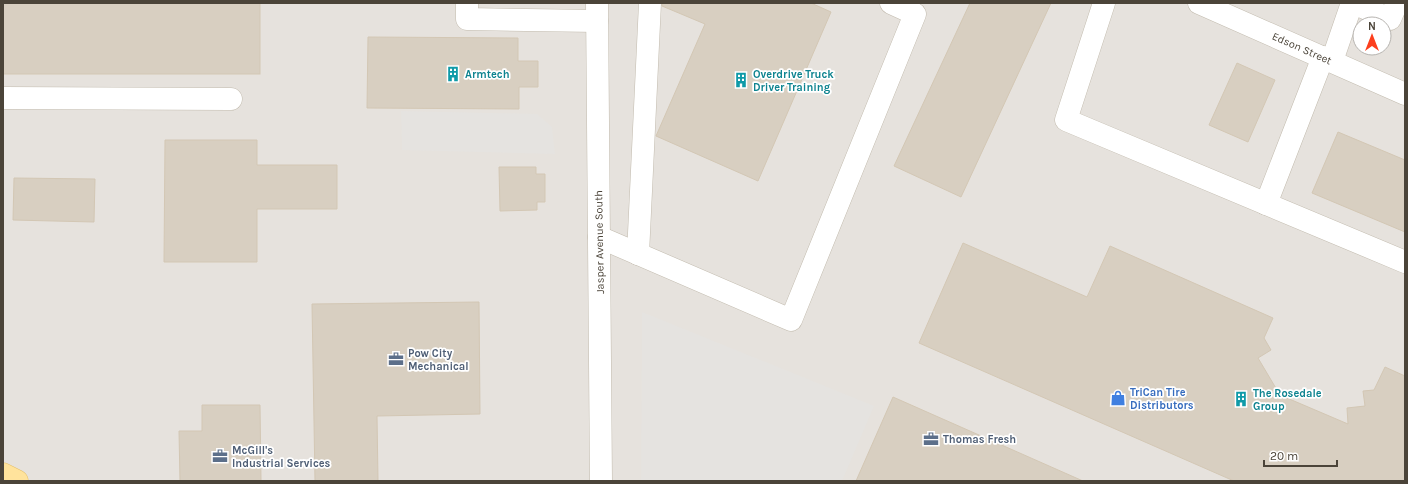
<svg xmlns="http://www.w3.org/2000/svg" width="1408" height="484" font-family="Karla,sans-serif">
	<rect width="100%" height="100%" fill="#f6f3ec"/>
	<!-- industrial -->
	<path fill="#e6e2dd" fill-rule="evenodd" d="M 3,3 L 1405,3 L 1405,481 L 3,481 ZM 1360,24 L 1384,24 L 1384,48 L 1360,48 Z"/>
	<!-- parking -->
	<g fill="#e5e3e0">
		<path d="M 401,111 L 537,114 L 552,127 L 555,154 L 402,150 Z"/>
		<path d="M 642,312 L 874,406 L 842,481 L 641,481 Z"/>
	</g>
	<!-- building -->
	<g fill="#d8cfc1" stroke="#d3c7b4">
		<rect x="3" y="3" width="257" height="71"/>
		<path d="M 662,3 L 811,3 L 831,12 L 758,181 L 656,136 L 705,24 L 662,6 Z"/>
		<path d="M 970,3 L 1051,3 L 961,197 L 894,166 Z"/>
		<path d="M 368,37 L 518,38 L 518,61 L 538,61 L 538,87 L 519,87 L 519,109 L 367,108 Z"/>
		<path d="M 1237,63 L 1275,80 L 1248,142 L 1209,125 Z"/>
		<path d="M 1338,132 L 1405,160 L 1405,232 L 1312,193 Z"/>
		<path d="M 165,140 L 257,140 L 257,165 L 337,165 L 337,209 L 257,209 L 257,262 L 164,262 Z"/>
		<path d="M 499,167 L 536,167 L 536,174 L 545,174 L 545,202 L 537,202 L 537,210 L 500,211 Z"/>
		<path d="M 14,178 L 95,179 L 94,222 L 13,220 Z"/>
		<path d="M 963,243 L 1087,297 L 1110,246 L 1273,318 L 1264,338 L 1271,350 L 1258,358 L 1280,395 L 1348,424 L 1347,408 L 1365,406 L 1363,391 L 1374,390 L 1385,367 L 1405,376 L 1405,481 L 1234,481 L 919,343 Z"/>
		<path d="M 479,302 L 480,414 L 377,416 L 378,481 L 315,481 L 312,304 Z"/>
		<path d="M 893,397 L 1083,481 L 856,481 Z"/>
		<path d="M 202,405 L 260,405 L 261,481 L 180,481 L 179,431 L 202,431 Z"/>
	</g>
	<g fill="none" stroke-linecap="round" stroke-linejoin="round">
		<!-- minor casing -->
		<g stroke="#c2bbae" stroke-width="23">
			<g id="minor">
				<path d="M 467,3 L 467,19 L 597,21"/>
				<path d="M 597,3 L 601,481"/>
				<path d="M 1104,3 L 1066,120 L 1405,262"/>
				<path d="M 1199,3 L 1405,94"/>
				<path d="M 1353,3 L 1390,19 L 1397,3"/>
				<path d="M 1332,61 L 1352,3"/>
				<path d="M 3,98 L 231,99"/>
				<path d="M 1266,204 L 1323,57"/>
				<path d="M 599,237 L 791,320 L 915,14 L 891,3"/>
				<path d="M 638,254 L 650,3"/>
			</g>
		</g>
		<!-- major casing -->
		<g stroke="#e6c16a" stroke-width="23">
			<path id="major" d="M 3,474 L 17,481"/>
		</g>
		<!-- minor -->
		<use href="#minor" stroke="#fff" stroke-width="22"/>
		<!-- major -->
		<use href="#major" stroke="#ffe39c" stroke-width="22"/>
	</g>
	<!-- icons -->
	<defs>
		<g id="building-bare" transform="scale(1.2)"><path d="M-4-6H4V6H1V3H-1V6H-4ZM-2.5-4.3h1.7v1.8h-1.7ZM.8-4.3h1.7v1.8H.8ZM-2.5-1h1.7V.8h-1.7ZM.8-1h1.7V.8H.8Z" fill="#0f9aa8" stroke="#fff" stroke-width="2.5" paint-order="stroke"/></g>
		<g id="office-bare" transform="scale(1.2)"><path d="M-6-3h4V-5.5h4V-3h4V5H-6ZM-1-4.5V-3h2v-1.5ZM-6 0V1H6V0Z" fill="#5c6f8a" stroke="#fff" stroke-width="2.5" paint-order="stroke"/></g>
		<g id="shop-bare" transform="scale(1.2)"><path d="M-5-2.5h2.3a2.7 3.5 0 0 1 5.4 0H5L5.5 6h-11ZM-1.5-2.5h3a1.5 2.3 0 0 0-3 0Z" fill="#3f7fe0" stroke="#fff" stroke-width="2.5" paint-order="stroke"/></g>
	</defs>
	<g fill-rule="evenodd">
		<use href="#building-bare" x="453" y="74"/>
		<use href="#building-bare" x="741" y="80"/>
		<use href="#office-bare" x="396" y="359"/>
		<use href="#shop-bare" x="1118" y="398"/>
		<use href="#building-bare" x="1241" y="399"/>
		<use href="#office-bare" x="931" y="439"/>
		<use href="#office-bare" x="220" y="456"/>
	</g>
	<g text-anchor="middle" stroke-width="3.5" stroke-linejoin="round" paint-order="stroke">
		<!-- street labels -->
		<g font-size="11" fill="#4b4439" stroke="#fff">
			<text transform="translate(1302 48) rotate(24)" y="4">Edson Street</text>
			<text transform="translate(599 242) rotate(-91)" y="4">Jasper Avenue South</text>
		</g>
		<!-- culture labels -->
		<g font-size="11" font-weight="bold" fill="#0d838f" stroke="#fff" text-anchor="start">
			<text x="465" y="78">Armtech</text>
			<text x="753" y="78">Overdrive Truck<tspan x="753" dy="13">Driver Training</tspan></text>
			<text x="1253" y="397">The Rosedale<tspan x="1253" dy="13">Group</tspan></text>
		</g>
		<!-- service labels -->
		<g font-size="11" font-weight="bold" fill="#4e5e75" stroke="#fff" text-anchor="start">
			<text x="408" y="357">Pow City<tspan x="408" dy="13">Mechanical</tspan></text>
			<text x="943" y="443">Thomas Fresh</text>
			<text x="232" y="454">McGill's<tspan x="232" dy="13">Industrial Services</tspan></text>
		</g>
		<!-- shop labels -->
		<g font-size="11" font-weight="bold" fill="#366cbe" stroke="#fff" text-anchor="start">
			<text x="1130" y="396">TriCan Tire<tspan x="1130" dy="13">Distributors</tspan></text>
		</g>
	</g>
	<!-- border -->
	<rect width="1408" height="484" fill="none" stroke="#4b4439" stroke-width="8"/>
	<!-- north arrow -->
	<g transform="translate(1372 36)"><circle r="19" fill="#ffffff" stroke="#b7b4b0"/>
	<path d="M0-3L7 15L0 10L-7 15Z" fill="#fc3f1d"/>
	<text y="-6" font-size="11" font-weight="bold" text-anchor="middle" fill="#4b4439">N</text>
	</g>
	<!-- scale -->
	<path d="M1264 460v6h73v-6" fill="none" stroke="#4b4439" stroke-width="2"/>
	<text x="1270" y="460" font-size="12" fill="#4b4439" stroke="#ffffff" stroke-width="3" paint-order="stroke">20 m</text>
</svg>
